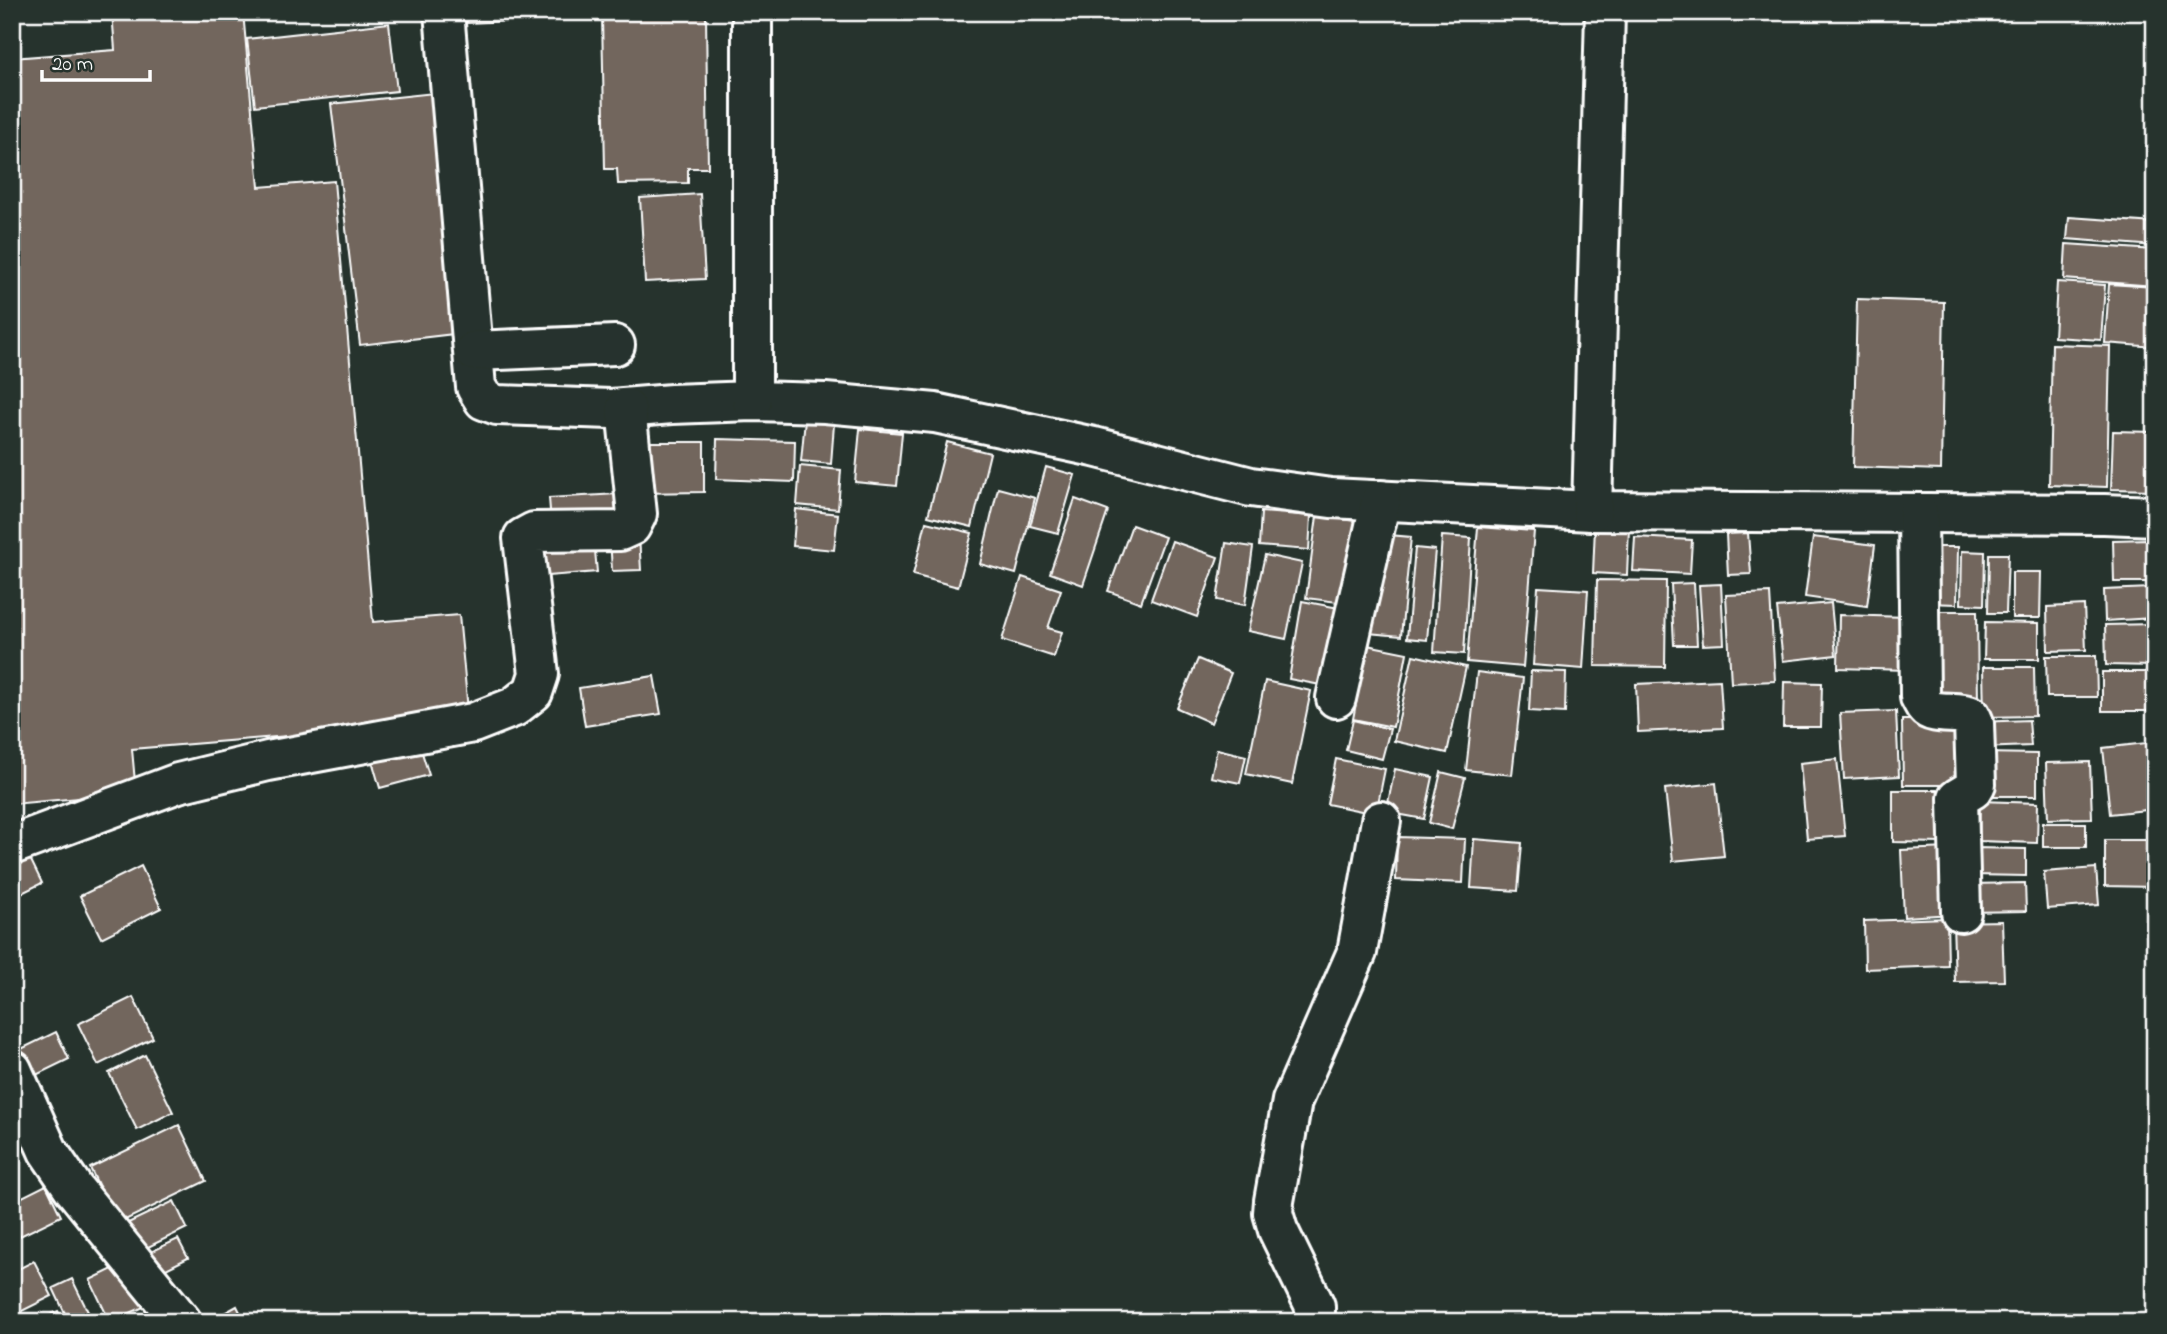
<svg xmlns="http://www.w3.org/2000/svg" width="2167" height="1334" font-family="'Indie Flower',sans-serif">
	<rect width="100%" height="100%" fill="#26332d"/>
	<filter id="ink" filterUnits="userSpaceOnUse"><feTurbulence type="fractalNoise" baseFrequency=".0143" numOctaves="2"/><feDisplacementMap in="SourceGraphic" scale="14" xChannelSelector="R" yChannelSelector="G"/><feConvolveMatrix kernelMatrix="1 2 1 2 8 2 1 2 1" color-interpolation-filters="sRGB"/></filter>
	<g filter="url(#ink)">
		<!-- building -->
		<g fill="#72665d" stroke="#fff" stroke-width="2">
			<path d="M 112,12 L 243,12 L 259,187 L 334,181 L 373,622 L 459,615 L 469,721 L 132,749 L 136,793 L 12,804 L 12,58 L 115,50 Z"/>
			<path d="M 466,12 L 598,12 L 598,17 L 467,23 Z"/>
			<path d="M 706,15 L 708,168 L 688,168 L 688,183 L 618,184 L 617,169 L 605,169 L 602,17 Z"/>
			<path d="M 389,23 L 397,91 L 255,106 L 247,39 Z"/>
			<path d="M 434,93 L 462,333 L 360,345 L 331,104 Z"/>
			<path d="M 700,194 L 705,279 L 645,282 L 640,198 Z"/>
			<path d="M 2069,217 L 2155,223 L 2155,246 L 2067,239 Z"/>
			<path d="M 2066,244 L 2155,250 L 2155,286 L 2064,279 Z"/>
			<path d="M 2057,282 L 2105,285 L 2101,340 L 2054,337 Z"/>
			<path d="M 2109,284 L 2155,287 L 2155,347 L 2105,343 Z"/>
			<path d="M 1857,299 L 1944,302 L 1941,470 L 1853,467 Z"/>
			<path d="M 2052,344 L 2110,346 L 2107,487 L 2049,485 Z"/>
			<path d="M 805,420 L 834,424 L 831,464 L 801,461 Z"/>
			<path d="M 860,429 L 902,433 L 897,486 L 855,482 Z"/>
			<path d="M 2113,431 L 2155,432 L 2155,490 L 2111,489 Z"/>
			<path d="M 717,439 L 795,441 L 794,482 L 716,479 Z"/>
			<path d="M 639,442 L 704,442 L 704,492 L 639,493 Z"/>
			<path d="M 947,442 L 990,453 L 972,527 L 928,516 Z"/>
			<path d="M 800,466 L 841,470 L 838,509 L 797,505 Z"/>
			<path d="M 1046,467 L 1075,475 L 1058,533 L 1030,526 Z"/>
			<path d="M 998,488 L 1035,498 L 1016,574 L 980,564 Z"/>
			<path d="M 618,494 L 619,519 L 551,523 L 549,498 Z"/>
			<path d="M 1075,499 L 1108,511 L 1083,585 L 1050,573 Z"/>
			<path d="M 796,509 L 838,514 L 834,550 L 793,546 Z"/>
			<path d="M 1261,512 L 1311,516 L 1309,550 L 1259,546 Z"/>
			<path d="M 1317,516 L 1357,521 L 1345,603 L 1306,598 Z"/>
			<path d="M 926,522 L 972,533 L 958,587 L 913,575 Z"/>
			<path d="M 1132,525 L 1165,537 L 1141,603 L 1108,591 Z"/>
			<path d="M 1478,527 L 1534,531 L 1523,667 L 1467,662 Z"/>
			<path d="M 1595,527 L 1629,528 L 1627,575 L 1593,573 Z"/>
			<path d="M 1748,533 L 1751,574 L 1728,575 L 1726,534 Z"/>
			<path d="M 1378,534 L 1411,537 L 1401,636 L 1368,633 Z"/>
			<path d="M 639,535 L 641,570 L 612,571 L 610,537 Z"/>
			<path d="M 1442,536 L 1471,538 L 1464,654 L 1434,652 Z"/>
			<path d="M 1635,537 L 1692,540 L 1690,574 L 1633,571 Z"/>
			<path d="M 1813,537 L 1875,545 L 1867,606 L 1805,597 Z"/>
			<path d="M 2149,539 L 2151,582 L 2114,582 L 2113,540 Z"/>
			<path d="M 594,540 L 597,572 L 548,576 L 544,544 Z"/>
			<path d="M 1172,541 L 1218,557 L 1197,617 L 1151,600 Z"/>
			<path d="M 1226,543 L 1253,547 L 1245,605 L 1217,600 Z"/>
			<path d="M 1928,547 L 1958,547 L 1957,604 L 1927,603 Z"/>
			<path d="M 1415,548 L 1435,550 L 1427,640 L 1407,638 Z"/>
			<path d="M 1962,551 L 1985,552 L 1984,605 L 1961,604 Z"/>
			<path d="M 1989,554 L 2008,554 L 2006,613 L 1988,613 Z"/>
			<path d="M 1265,555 L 1302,563 L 1286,639 L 1248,631 Z"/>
			<path d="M 2012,572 L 2041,572 L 2040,618 L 2012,618 Z"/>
			<path d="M 1022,577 L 1061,590 L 1048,628 L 1062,632 L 1054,657 L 1002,640 Z"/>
			<path d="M 1597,580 L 1666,581 L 1665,667 L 1595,666 Z"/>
			<path d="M 1694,583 L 1697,645 L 1674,645 L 1671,584 Z"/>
			<path d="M 1721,584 L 1724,644 L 1703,645 L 1699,585 Z"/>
			<path d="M 1538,587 L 1588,590 L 1583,669 L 1533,665 Z"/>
			<path d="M 2151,588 L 2153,618 L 2105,621 L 2104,590 Z"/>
			<path d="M 1770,593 L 1775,681 L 1731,683 L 1726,595 Z"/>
			<path d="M 1302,601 L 1339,608 L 1326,686 L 1289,679 Z"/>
			<path d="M 1831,603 L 1836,655 L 1783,661 L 1777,608 Z"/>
			<path d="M 2084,605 L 2086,650 L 2048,651 L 2047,607 Z"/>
			<path d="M 1933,611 L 1977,611 L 1978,704 L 1933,704 Z"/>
			<path d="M 1839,615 L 1908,617 L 1907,670 L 1838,668 Z"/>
			<path d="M 1985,622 L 2039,623 L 2039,659 L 1984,659 Z"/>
			<path d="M 2155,624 L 2155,666 L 2106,665 L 2105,625 Z"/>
			<path d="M 1367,645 L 1407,653 L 1393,727 L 1353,719 Z"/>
			<path d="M 1413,655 L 1466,667 L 1447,753 L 1394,741 Z"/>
			<path d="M 2046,656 L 2096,656 L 2097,697 L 2047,697 Z"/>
			<path d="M 1198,659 L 1231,673 L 1211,723 L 1177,708 Z"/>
			<path d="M 1983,667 L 2034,667 L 2035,716 L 1984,717 Z"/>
			<path d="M 1531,671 L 1566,672 L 1565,713 L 1529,711 Z"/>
			<path d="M 1477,672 L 1523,678 L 1512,775 L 1466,770 Z"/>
			<rect x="2102" y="672" width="53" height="39"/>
			<path d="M 654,676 L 661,714 L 585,726 L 579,688 Z"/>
			<path d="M 1720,680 L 1723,728 L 1638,732 L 1636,684 Z"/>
			<path d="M 1265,681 L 1311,691 L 1292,784 L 1246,774 Z"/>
			<path d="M 1784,682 L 1822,683 L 1821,727 L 1783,727 Z"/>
			<path d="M 1896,711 L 1899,776 L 1844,779 L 1840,713 Z"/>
			<path d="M 1353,720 L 1390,729 L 1382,759 L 1346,750 Z"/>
			<path d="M 1902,720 L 1967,720 L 1967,785 L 1903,785 Z"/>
			<path d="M 2029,720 L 2031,746 L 1980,748 L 1978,722 Z"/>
			<path d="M 2155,742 L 2155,809 L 2110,814 L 2103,748 Z"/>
			<path d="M 419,743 L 429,775 L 380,788 L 371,757 Z"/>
			<path d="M 1217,749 L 1246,756 L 1240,783 L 1211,777 Z"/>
			<path d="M 1983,753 L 2037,754 L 2037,796 L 1983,796 Z"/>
			<path d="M 1336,759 L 1385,769 L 1376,814 L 1327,804 Z"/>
			<path d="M 1837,759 L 1845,836 L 1807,839 L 1800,763 Z"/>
			<path d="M 2090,762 L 2092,818 L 2048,819 L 2046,763 Z"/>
			<path d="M 1395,769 L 1433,777 L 1424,819 L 1386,812 Z"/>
			<path d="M 1441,772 L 1465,778 L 1452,829 L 1429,823 Z"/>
			<path d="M 1716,783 L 1724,856 L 1673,861 L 1665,789 Z"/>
			<path d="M 1893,790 L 1942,790 L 1942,843 L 1893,842 Z"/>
			<path d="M 1980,801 L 2038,803 L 2037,843 L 1979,841 Z"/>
			<rect x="2043" y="823" width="43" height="24"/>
			<path d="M 1397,837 L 1465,839 L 1463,883 L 1396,880 Z"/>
			<path d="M 1474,839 L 1522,843 L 1518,891 L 1471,888 Z"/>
			<path d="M 2105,840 L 2155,840 L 2155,887 L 2105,886 Z"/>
			<path d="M 23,844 L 42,883 L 12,898 L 12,849 Z"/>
			<path d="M 1949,848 L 1953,914 L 1904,917 L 1901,850 Z"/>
			<path d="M 1973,848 L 2026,849 L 2026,876 L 1972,875 Z"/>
			<path d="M 141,866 L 161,908 L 101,938 L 80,896 Z"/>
			<path d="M 2096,868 L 2099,905 L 2047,909 L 2044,872 Z"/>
			<path d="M 2025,883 L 2026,911 L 1968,912 L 1968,884 Z"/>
			<path d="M 1947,918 L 1948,966 L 1865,969 L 1864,921 Z"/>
			<path d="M 2002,921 L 2004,981 L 1955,982 L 1953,922 Z"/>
			<path d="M 133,997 L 153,1038 L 98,1065 L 78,1024 Z"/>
			<path d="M 56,1032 L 69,1059 L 30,1078 L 17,1051 Z"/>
			<path d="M 145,1055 L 173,1112 L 137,1130 L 109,1073 Z"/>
			<path d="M 179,1125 L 206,1181 L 117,1224 L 90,1168 Z"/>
			<path d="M 46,1185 L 61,1216 L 12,1240 L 12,1202 Z"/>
			<path d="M 174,1201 L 187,1228 L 140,1251 L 126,1224 Z"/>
			<path d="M 178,1239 L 188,1258 L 148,1278 L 138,1258 Z"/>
			<path d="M 34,1261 L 52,1296 L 12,1316 L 12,1272 Z"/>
			<path d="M 125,1263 L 146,1306 L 110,1322 L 90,1280 Z"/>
			<path d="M 72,1279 L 93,1322 L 69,1322 L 53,1288 Z"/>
			<path d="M 237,1306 L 245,1322 L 208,1322 Z"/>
			<path d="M 58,1311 L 63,1322 L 35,1322 Z"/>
			<path d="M 159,1312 L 164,1322 L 138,1322 Z"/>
		</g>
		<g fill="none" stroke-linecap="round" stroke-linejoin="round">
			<!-- minor casing -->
			<g stroke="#fff" stroke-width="44">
				<g id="minor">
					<path d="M 444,12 L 476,387 L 484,400 L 497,405 L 611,409 L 672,404 L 752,401 L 825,403 L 935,413 L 1094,447 L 1251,487 L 1331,498 L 1592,511 L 2104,514 L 2155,516"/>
					<path d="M 752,12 L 752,401"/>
					<path d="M 474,351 L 615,345"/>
					<path d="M 1592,511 L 1605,12"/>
					<path d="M 1918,513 L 1920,697 C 1922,700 1923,704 1926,707 C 1933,716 1958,710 1971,716 L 1974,723 L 1976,784 L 1973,789 L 1958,798 L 1961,912"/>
					<path d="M 1336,698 L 1381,500"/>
					<path d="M 12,845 L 178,783 L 268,761 L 473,723 L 514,707 L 533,692 L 539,674 L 523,538 L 534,532 L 620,531 L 631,526 L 637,514 L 626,408"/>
					<path d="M 12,1070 L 48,1151 L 74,1189 L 182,1322"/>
					<path d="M 1315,1322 L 1315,1306 L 1278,1230 L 1273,1213 L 1274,1201 L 1292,1101 L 1357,952 L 1381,821"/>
				</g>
			</g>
			<!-- minor -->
			<use href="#minor" stroke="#26332d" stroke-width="38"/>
		</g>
	</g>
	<!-- margin -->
	<rect width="2167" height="1334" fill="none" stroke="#26332d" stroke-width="42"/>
	<rect x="21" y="21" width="2125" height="1292" fill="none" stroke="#fff" stroke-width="2.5" filter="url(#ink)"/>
	<!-- scale -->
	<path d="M42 70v10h108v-10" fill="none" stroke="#ffffff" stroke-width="3.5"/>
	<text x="52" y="70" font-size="21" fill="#ffffff" stroke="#26332d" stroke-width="5" paint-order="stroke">20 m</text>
</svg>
